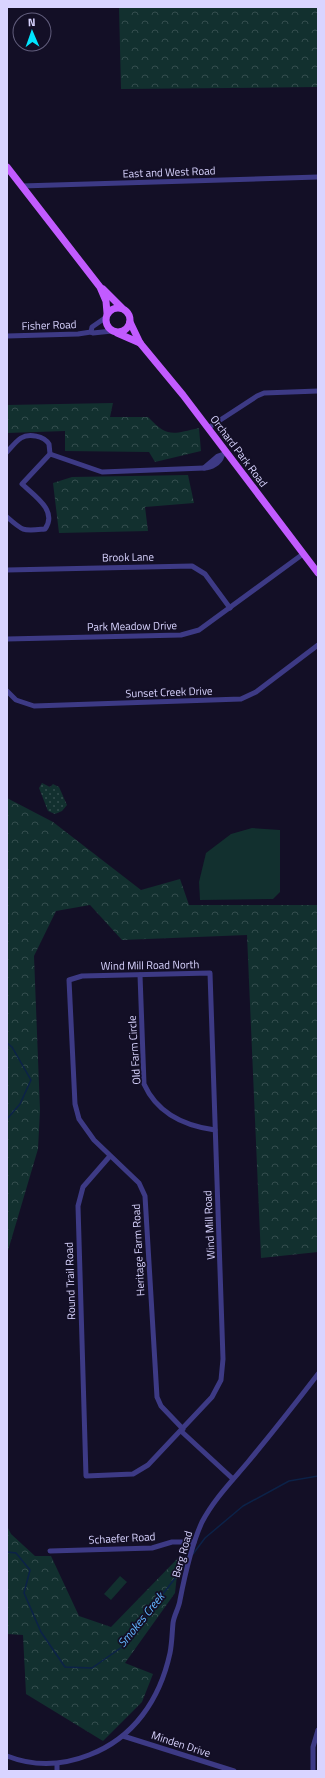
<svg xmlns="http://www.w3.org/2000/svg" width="325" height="1778" font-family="'Titillium Web',sans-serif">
	<defs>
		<pattern id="forest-crowns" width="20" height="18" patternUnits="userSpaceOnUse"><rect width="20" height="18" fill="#12302f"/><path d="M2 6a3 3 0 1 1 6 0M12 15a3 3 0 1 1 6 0" fill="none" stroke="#344d4e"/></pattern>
		<pattern id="park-dots" width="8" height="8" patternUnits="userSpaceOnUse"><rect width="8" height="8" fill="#12302f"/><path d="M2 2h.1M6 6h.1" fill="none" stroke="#344d4e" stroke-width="1.8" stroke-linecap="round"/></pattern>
	</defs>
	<rect width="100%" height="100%" fill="#130f26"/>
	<!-- grass -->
	<g fill="#12302f">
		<path d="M 252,828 L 280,830 L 280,892 L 273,899 L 200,900 L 199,882 L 206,853 L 231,834 Z"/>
		<path d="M 120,1576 L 127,1582 L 111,1600 L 104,1594 Z"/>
	</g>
	<!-- forest -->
	<g fill="url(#forest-crowns)">
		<path d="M 119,7 L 318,7 L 318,87 L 121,89 Z"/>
		<path d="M 113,403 L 110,417 L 148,417 C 168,438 172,434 199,428 L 201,451 L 155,462 L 149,452 L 65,451 L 65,431 L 7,433 L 7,405 Z"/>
		<path d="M 188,475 L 194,503 L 145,507 L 148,531 L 59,533 L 53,483 L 72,477 Z"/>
		<path d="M 7,798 L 53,822 L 141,890 L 180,879 L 189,905 L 318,905 L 318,1252 L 261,1258 L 247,935 L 122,940 L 90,905 L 56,911 L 34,956 L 40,1110 L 38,1149 L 7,1254 Z"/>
		<path d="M 7,1526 L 11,1534 L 35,1556 L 51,1556 L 79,1616 L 111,1627 L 179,1557 L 175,1593 L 125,1663 L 153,1674 L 142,1702 L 103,1741 L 26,1694 L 23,1635 L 7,1634 Z"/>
	</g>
	<!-- park -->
	<path fill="url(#park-dots)" d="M 42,783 L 50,787 L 53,784 L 59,787 L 67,805 L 62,811 L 55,814 L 48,811 L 39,788 Z"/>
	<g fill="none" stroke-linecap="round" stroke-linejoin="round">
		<!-- stream -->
		<g stroke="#0c2248" stroke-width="1.5">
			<path d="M 7,1043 L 12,1047 L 31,1080 L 20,1104 L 7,1119"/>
			<path d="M 7,1552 L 16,1553 L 30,1570 L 24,1593 L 41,1632 L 65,1667 L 92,1668 L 122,1647 L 186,1564"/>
			<path d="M 193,1554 L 205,1538 L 243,1506 L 289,1481 L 318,1476"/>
		</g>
		<!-- minor -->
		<g stroke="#3d3a85" stroke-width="5">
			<path d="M 21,186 L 318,177"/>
			<path d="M 91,332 L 92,327 L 105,318"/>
			<path d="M 7,336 L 78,334 L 91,332 L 93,333 L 112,331"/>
			<path d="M 208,428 L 257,396 L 264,393 L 318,391"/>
			<path d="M 7,452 C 11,448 15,442 21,438 C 29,433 44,436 49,444 L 50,454 L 22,484 C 35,496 58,511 45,529 C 23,531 24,532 7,517"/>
			<path d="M 50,454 L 102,472 L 204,468"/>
			<path d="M 222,456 C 220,463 211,468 204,468 L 218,456 L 227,453"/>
			<path d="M 7,570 L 192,566 L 205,574 L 230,608"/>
			<path d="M 7,639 L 181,635 L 199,630 L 303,554"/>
			<path d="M 7,691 L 16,700 L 34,706 L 241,699 L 256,692 L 318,645"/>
			<path d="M 140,975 L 144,1084 C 157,1113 185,1126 215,1130"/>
			<path d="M 110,1156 L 83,1187 L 78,1206 L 86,1476 L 133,1474 L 148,1465 L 212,1397 L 221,1380 L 223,1359 L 210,973 L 82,976 L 69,980 L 75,1104 L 79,1119 L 94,1140 L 139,1183 L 145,1196 L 157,1397 L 161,1406 L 183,1429"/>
			<path d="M 181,1431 L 233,1479"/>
			<path d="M 50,1551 L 152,1548 L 172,1542 L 194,1542"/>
			<path d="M 123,1736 L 234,1771"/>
			<path d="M 7,1756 C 35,1767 61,1766 89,1755 C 134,1738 160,1699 170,1653 C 172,1643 172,1633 173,1623 C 174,1615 179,1608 180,1600 C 185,1574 191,1546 202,1522 C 214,1499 232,1481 248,1462 C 272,1433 295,1404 318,1374"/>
			<path d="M 57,1764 L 57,1771"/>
			<path d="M 313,1771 L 313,1747 L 318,1730"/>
		</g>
		<!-- major -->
		<g stroke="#c25bff" stroke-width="7">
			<path d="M 7,167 L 100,287 L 106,301 L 107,313"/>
			<path d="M 103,289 L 122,308"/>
			<circle cx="118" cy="320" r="12"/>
			<path d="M 130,322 L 140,343 L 183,395 L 318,573"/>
			<path d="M 117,333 L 140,343"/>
		</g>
	</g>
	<g text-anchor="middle" stroke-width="3.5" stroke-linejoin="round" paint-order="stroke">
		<!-- street labels -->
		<g font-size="11" fill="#d9d4ff" stroke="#130f26">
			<text transform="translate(169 172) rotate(-2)" y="4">East and West Road</text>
			<text transform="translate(49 325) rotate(-2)" y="4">Fisher Road</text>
			<text transform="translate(239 451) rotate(53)" y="4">Orchard Park Road</text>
			<text transform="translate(128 557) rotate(-1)" y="4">Brook Lane</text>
			<text transform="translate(132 626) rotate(-1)" y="4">Park Meadow Drive</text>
			<text transform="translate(169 692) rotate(-2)" y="4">Sunset Creek Drive</text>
			<text transform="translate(150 965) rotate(-1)" y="4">Wind Mill Road North</text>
			<text transform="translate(134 1050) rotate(-94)" y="4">Old Farm Circle</text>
			<text transform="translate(209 1225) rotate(-93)" y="4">Wind Mill Road</text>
			<text transform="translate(138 1250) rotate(-93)" y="4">Heritage Farm Road</text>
			<text transform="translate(70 1281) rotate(-92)" y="4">Round Trail Road</text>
			<text transform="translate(122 1538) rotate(-3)" y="4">Schaefer Road</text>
			<text transform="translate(182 1554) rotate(-74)" y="4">Berg Road</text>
			<text transform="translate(181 1744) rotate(18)" y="4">Minden Drive</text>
		</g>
		<!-- water labels -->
		<g font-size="12" font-style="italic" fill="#62b6ff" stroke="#130f26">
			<text transform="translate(141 1620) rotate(-51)" y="4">Smokes Creek</text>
		</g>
	</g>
	<!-- border -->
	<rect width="325" height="1778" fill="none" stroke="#d9d4ff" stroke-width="16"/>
	<!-- north arrow -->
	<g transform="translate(32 32) rotate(358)"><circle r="19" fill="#130f26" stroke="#625e7d"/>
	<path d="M0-3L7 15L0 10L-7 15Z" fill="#00e5ff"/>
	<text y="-6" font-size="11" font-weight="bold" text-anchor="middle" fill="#d9d4ff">N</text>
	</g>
</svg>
